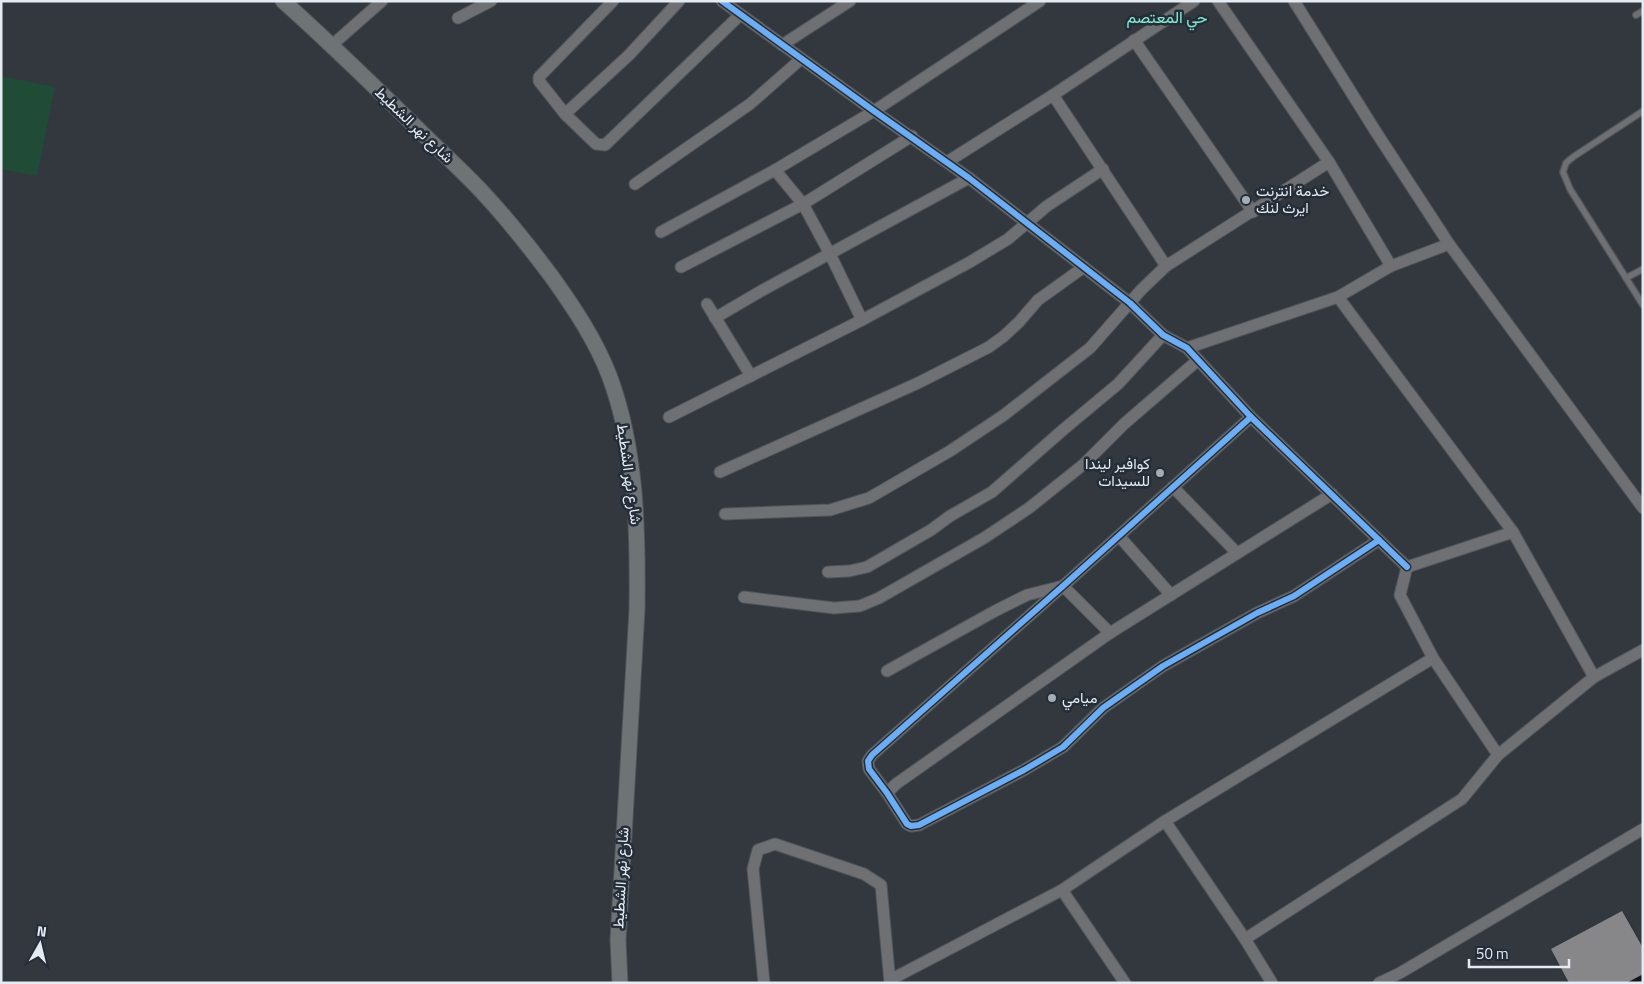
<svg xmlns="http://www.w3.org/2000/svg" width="1644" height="984" font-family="'Titillium Web',Vazirmatn,sans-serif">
	<defs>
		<filter id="shadow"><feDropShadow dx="3" dy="5.5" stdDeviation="1" flood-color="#0009"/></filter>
	</defs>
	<rect width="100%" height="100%" fill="#32383e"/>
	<!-- green -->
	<path fill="#1f4b37" d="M 1,76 L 55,87 L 37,176 L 1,169 Z"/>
	<!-- building -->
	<path fill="#878689" filter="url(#shadow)" d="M 1622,911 L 1643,948 L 1643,974 L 1626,983 L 1569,983 L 1551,949 Z"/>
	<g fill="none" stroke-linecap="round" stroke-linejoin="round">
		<!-- lane casing -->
		<g stroke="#4f555a" stroke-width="8">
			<g id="lane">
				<path d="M 1636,15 L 1643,11"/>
				<path d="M 1643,111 L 1573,157 L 1566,163 L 1563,172 L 1570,189 L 1643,305"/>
				<path d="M 1626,278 L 1643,269"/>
			</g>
		</g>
		<!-- street casing -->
		<g stroke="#4f555a" stroke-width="13">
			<g id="street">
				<path d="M 613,1 L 539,77 L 539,81 L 565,114 L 596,144 L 605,145 L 740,15"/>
				<path d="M 722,1 L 874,111 L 969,178 L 1130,303 L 1163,335 L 1187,348 L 1251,417 L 1407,567"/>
				<path d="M 1218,1 L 1329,162 L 1391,266"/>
				<path d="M 1294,1 L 1376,132 L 1449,244 L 1643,508"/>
				<path d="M 458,18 L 491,1"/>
				<path d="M 1134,40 L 1253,212"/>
				<path d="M 782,45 L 850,1"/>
				<path d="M 331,46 L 382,1"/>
				<path d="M 1053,95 L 1166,266"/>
				<path d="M 565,114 L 629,55 L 679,1"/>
				<path d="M 947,162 L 1053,95 L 1194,1"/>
				<path d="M 775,170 L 803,204 L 830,254 L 862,320"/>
				<path d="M 635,184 L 750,104 L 801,59"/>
				<path d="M 661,232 L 775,170 L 874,111 L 1040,1"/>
				<path d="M 681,267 L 803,204 L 912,136"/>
				<path d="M 1338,297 L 1513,532 L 1594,677"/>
				<path d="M 707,304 L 751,376"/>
				<path d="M 715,318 L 761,291 L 969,178"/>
				<path d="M 1187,348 L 1338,297 L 1391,266 L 1449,244"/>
				<path d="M 669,417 L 862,320 L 970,262 L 1008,239 L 1047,206 L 1103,169"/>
				<path d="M 1251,417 L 1063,586 L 872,755 L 868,761 L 869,769 L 887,793 L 907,824 L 911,826 L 919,825 L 1024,770 L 1063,747 L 1103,708 L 1163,666 L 1257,613 L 1294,596 L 1379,540"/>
				<path d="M 720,472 L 918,383 L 989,347 L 1004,336 L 1019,322 L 1038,300 L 1084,267"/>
				<path d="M 1173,487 L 1237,553"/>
				<path d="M 725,514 L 830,510 L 869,498 L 950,451 L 1004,415 L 1090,348 L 1141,290 L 1166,266 L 1329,162"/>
				<path d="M 1119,536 L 1171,595"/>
				<path d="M 1407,567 L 1400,595 L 1433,658 L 1498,755"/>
				<path d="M 1407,567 L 1513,532"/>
				<path d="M 828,572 L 849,571 L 867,567 L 931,530 L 950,516 L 992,492 L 1064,429 L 1118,384 L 1163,335"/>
				<path d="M 744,597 L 834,608 L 860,606 L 879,598 L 984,538 L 1029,508 L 1084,464 L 1124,424 L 1198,360"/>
				<path d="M 887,671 L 995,611 L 1027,595 L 1063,586 L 1110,633"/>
				<path d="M 887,793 L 896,784 L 1110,633 L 1332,494"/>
				<path d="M 1165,821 L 1245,939 L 1272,983"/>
				<path d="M 1062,890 L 1125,983"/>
				<path d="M 1245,939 L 1462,799 L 1498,755 L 1594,677 L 1643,650"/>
				<path d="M 890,980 L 1062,890 L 1165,821 L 1433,658"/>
				<path d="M 764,983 L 753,869 L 758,850 L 775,844 L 864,874 L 881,885 L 890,983"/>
				<path d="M 1379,983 L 1400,973 L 1643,829"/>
			</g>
		</g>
		<!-- secondary casing -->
		<g stroke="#4f555a" stroke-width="17">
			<path id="secondary" d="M 283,1 C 329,42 374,86 418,129 C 440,151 464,172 485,195 C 509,221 531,249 552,277 C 574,308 595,339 609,375 C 637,449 638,532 637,610 L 618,940 L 620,983"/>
		</g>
		<!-- lane -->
		<use href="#lane" stroke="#6e7073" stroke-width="5.5"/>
		<!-- street -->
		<use href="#street" stroke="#6e7073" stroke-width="11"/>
		<!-- secondary -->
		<use href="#secondary" stroke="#6e7476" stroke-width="15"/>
		<!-- cycleway casing -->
		<g stroke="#242d38" stroke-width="9">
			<g id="cycleway">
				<path d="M 722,1 L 874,111 L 969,178 L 1130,303 L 1163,335 L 1187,348 L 1251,417 L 1407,567"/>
				<path d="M 1251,417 L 1063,586 L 872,755 L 868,761 L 869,769 L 887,793 L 907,824 L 911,826 L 919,825 L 1024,770 L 1063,747 L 1103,708 L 1163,666 L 1257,613 L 1294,596 L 1379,540"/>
			</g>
		</g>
		<!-- cycleway -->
		<use href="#cycleway" stroke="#6dadf4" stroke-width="6"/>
	</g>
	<!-- markers -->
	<g fill="#a6acb3" stroke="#242d38" stroke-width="2">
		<circle cx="1246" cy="200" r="5"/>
		<circle cx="1160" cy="473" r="5"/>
		<circle cx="1052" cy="698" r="5"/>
	</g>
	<g text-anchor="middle" stroke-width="5" stroke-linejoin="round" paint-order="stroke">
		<!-- street labels -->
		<g font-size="15" fill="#e5ebf2" stroke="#242d38">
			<text transform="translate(414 125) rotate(44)" y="5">شارع نهر الشطيط</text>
			<text transform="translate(629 474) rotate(82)" y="5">شارع نهر الشطيط</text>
			<text transform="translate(621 878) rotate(-87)" y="5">شارع نهر الشطيط</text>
		</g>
		<!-- poi labels -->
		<g font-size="15" fill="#e5ebf2" stroke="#242d38" text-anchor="start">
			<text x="1256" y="196">خدمة انترنت<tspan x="1256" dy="17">ايرث لنك</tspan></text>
			<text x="1150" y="469" text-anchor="end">كوافير ليندا<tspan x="1150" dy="17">للسيدات</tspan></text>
			<text x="1062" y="703">ميامي</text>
		</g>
		<!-- neighbourhood labels -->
		<g font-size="16" fill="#87ead1" stroke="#242d38">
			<text x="1167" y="23">حي المعتصم</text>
		</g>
	</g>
	<!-- border -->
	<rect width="1644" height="984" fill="none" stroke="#e5ebf2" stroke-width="5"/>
	<!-- north arrow -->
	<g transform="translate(40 944) rotate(8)" stroke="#242d38" stroke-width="4" paint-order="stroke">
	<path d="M0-4L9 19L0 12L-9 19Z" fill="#e5ebf2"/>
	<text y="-8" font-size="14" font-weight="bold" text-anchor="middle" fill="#e5ebf2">N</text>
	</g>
	<!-- scale -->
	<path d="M1469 959v8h100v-8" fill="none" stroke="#e5ebf2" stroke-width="2.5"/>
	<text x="1476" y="959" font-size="15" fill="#e5ebf2" stroke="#242d38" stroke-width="4" paint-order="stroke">50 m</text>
</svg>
